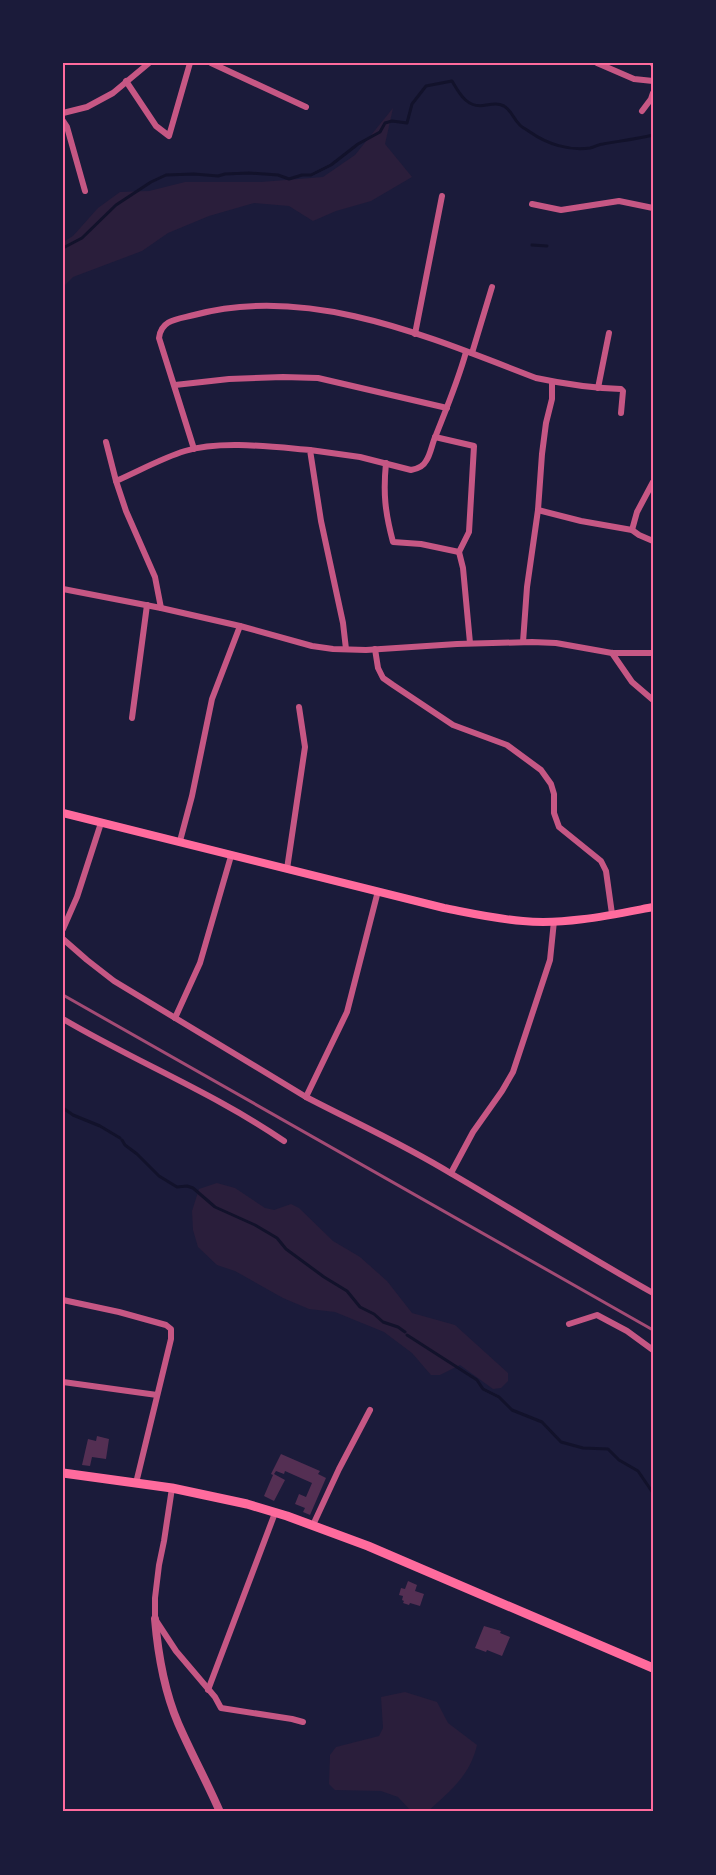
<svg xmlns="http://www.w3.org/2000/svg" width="716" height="1875" font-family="Jost,sans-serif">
	<rect width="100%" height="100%" fill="#1b1b3a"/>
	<!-- green -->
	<g fill="#2a1e3b">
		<path d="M 393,108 L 385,144 L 412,177 L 371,201 L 336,211 L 313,221 L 289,206 L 254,203 L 209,216 L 168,233 L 142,251 L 73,277 L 63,287 L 63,242 L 73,236 L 98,208 L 120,192 L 149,191 L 185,182 L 261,182 L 323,177 L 355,155 Z"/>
		<path d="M 217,1183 L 235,1188 L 265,1208 L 274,1210 L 291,1204 L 299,1208 L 333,1241 L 360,1257 L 387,1281 L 412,1313 L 455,1325 L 508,1373 L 508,1381 L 501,1388 L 493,1389 L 460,1365 L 440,1375 L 431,1375 L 412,1353 L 384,1332 L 335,1312 L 309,1309 L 283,1298 L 235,1271 L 217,1265 L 198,1247 L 193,1230 L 192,1211 L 199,1189 Z"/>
		<path d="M 405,1692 L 437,1702 L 448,1723 L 477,1745 C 470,1776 449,1792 427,1812 L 412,1812 L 398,1797 L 381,1791 L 335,1790 L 329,1784 L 330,1755 L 336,1747 L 379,1736 L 383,1728 L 381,1697 Z"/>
	</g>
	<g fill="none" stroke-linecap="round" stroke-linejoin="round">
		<!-- stream -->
		<g stroke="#12122b" stroke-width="3">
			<path d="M 532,245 L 547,246"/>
			<path d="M 63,248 L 82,238 L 116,205 L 151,182 L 166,175 L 194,174 L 218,176 L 225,174 L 249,173 L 278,175 L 289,179 L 302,175 L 311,175 L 331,165 L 358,144 L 380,132 L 385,123 L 392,121 L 407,123 L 412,104 L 426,86 L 452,81 C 460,95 468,109 486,105 C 493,104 497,103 504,106 C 511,110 513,118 519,124 C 521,127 526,129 530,132 C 547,144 569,151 590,148 C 595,147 599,144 603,144 C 620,141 636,139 653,135"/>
			<path d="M 63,1108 L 73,1115 L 100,1126 L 120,1138"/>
			<path d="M 122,1140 L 125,1145 L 137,1154 L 159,1176 L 177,1187 L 187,1186 L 193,1188 L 215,1207 L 255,1225 L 277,1238 L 286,1249 L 324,1277 L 347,1291 L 360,1307 L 374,1314 L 383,1322 L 398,1327 L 405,1332"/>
			<path d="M 407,1335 L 477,1380 L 483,1389 L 499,1397 L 512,1410 L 542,1422 L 561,1442 L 583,1448 L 608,1449 L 619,1460 L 638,1471 L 653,1493"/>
		</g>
	</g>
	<!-- building -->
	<g fill="#542f53">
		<path d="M 97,1436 L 109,1439 L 106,1459 L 92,1457 L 90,1466 L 82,1465 L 88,1439 L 96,1441 Z"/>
		<path d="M 281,1454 L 320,1471 L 318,1474 L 326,1478 L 310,1515 L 303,1512 L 305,1508 L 295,1504 L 299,1494 L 306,1497 L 312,1483 L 285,1471 L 284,1474 L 276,1471 L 274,1474 L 285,1480 L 274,1501 L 264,1496 L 273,1475 L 271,1474 Z"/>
		<path d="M 408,1581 L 417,1585 L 415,1591 L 424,1594 L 420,1606 L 410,1603 L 409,1605 L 403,1603 L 404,1601 L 402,1600 L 403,1596 L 399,1595 L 401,1588 L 405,1589 Z"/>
		<path d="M 484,1626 L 501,1631 L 500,1633 L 510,1637 L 502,1656 L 487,1650 L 486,1652 L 475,1648 Z"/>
	</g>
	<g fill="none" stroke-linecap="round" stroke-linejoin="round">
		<!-- minor -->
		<g stroke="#c65784" stroke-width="6">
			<path d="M 211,63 L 306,107"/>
			<path d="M 597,63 L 634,79 L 653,81"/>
			<path d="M 653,63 L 653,64"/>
			<path d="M 126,81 L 156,126 L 169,136 L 190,63"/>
			<path d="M 642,111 L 651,99 L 653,93"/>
			<path d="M 63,113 L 87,107 L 113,93 L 149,63"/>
			<path d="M 63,121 L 67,127 L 85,191"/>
			<path d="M 532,204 L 561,210 L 619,201 L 653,208"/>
			<path d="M 415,334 L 442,196"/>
			<path d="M 472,353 L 492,287"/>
			<path d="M 175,385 L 229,379 L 283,377 L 318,378 L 447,408"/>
			<path d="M 598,388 L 609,333"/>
			<path d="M 435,437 L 474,446 L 469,532 L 459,552"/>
			<path d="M 106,442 L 116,481"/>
			<path d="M 194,449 L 159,338 C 161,319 179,319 194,315 C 309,284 429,337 536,378 C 564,384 592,388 621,389 L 623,391 L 621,413"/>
			<path d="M 310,450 L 360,457 L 411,470 C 417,469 423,467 426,461 C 431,454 432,443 436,435 C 447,407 458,381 466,352"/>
			<path d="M 386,463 C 383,493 385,512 393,542 L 421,544 L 459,552"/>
			<path d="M 538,510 L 581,521 L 632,530 L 639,535 L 653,541"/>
			<path d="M 632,530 L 637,512 L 653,482"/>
			<path d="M 459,552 L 463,568 L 470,643"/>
			<path d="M 63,589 L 161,608 L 240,626 L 312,646 L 333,649 L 366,650 L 457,644 L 532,642 L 556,643 L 612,653 L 653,653"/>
			<path d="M 161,608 L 155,577 L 126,511 L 116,481 C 139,471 162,458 185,451 C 220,440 274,447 310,450 L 321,521 L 343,623 L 346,649"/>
			<path d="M 523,642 L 527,587 L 538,510 L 542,454 L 546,423 L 552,399 L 552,382"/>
			<path d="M 375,649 L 378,668 L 383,678 L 393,685 L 453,725 L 507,745 L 541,770 L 551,784 L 554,794 L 554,813 L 559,827 L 601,861 L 606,871 L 612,914"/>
			<path d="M 612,653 L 632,682 L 653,700"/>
			<path d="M 132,718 L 147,605"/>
			<path d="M 180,841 L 192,796 L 212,699 L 240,626"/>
			<path d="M 287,869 L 305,747 L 299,707"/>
			<path d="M 378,891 L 347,1012 L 306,1097 C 354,1122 405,1145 452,1174 C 519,1213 585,1255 653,1293"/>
			<path d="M 63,929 L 77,897 L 101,823"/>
			<path d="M 63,939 L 87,960 L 114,981 L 306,1097"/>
			<path d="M 175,1018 L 200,963 L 231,856"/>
			<path d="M 63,1019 C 136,1062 214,1093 284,1141"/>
			<path d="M 451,1173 L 473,1132 L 502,1091 L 513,1072 L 550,960 L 554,921"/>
			<path d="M 63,1300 L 119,1312 L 166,1325 L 171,1329 L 171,1339 L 136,1483"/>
			<path d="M 569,1324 L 597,1315 L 627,1331 L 653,1350"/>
			<path d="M 63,1382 L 157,1395"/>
			<path d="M 172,1488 L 164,1541 L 159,1565 L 155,1598 L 155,1619 L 176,1651 L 215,1697 L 221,1708 L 292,1719 L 303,1722"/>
			<path d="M 313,1525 L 339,1469 L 370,1410"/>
			<path d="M 208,1690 L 275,1513"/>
		</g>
		<!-- tertiary -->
		<path stroke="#c65784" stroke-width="8" d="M 155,1619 C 158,1655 164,1690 178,1723 C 191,1753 207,1782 220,1812"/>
		<!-- secondary -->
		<path stroke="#ff6b9d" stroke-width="8" d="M 63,813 L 444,908 C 470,913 496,919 523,921 C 566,925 611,915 653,907"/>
		<!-- primary -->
		<path stroke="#ff6b9d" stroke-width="9" d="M 63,1473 L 172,1488 L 247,1504 L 287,1516 L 368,1546 L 653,1668"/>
		<!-- rail -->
		<path stroke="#a44b75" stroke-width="3" d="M 63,995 L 653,1330"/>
	</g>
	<!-- border -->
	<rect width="716" height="1875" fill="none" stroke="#1b1b3a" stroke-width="129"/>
	<rect x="64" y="64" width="588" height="1746" fill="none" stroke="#ff6b9d" stroke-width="2"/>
</svg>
